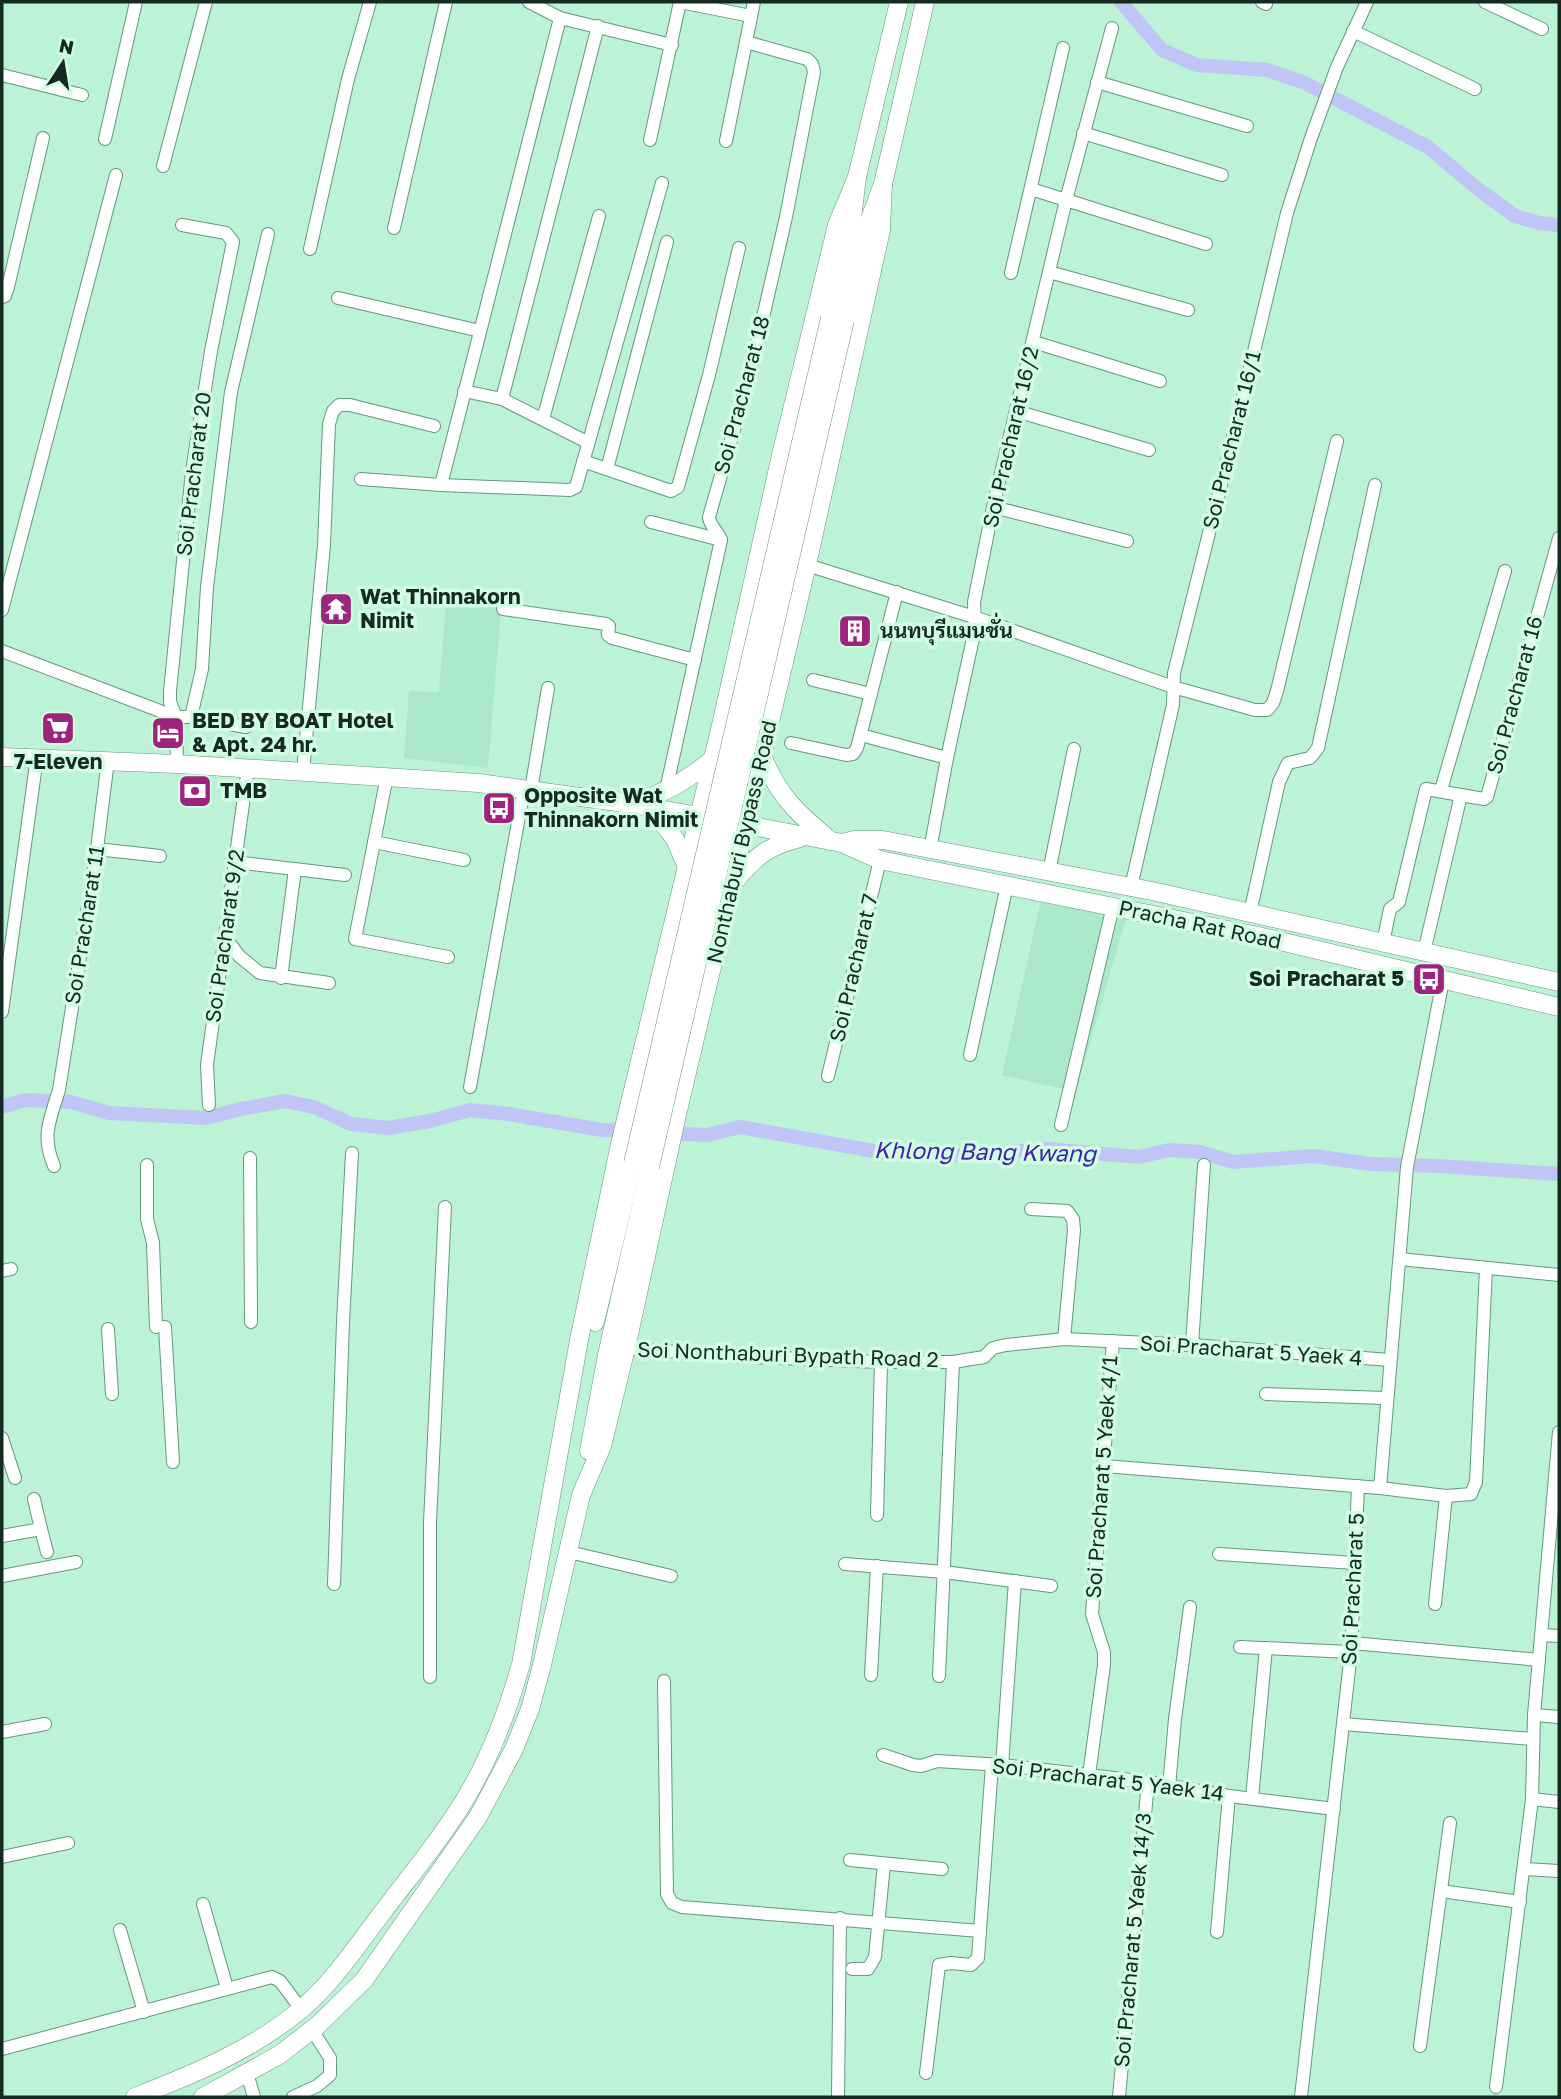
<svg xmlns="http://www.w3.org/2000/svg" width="1561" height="2099" font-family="'Golos Text',Sarabun,sans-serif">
	<rect width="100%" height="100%" fill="#bcf2d5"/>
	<!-- built -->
	<g fill="#abe8c8">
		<path d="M 447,592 L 502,597 L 488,768 L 404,758 L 409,691 L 439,692 Z"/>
		<path d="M 1041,900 L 1127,915 L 1076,1092 L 1002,1075 Z"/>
	</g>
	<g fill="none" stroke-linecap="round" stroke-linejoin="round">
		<!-- canal -->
		<g stroke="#c1c5f5" stroke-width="14">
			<path d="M 1121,2 L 1162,50 L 1197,65 L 1267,70 L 1303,82 L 1428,147 L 1479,190 L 1515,216 L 1539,223 L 1559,225"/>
			<path d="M 2,1107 L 25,1100 L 71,1102 L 109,1113 L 206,1118 L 241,1109 L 285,1101 L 314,1107 L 351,1124 L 388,1128 L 430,1121 L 470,1110 L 508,1114 L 602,1130 L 632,1131"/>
			<path d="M 663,1133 L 707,1135 L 740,1127 L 885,1153 L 968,1155 L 1047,1149 L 1139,1157 L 1169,1150 L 1200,1152 L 1233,1162 L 1313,1156 L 1371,1164 L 1438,1166 L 1559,1174"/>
		</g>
		<!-- minor casing -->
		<g stroke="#65987d" stroke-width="14">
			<g id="minor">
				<path d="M 529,2 L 560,18 L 672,45"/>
				<path d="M 680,2 L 751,16"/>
				<path d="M 1262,2 L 1266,4"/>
				<path d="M 1485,2 L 1542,29"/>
				<path d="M 1353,31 L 1475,89"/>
				<path d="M 2,75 L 82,95"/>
				<path d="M 1097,82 L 1247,126"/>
				<path d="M 1083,133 L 1222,175"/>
				<path d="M 105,139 L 136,2"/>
				<path d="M 650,140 L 680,2"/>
				<path d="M 726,141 L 754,2"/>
				<path d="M 163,166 L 206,2"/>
				<path d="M 1031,189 L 1206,244"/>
				<path d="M 394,228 L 446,2"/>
				<path d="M 310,249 L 348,79 L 370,2"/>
				<path d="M 1049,272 L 1188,310"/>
				<path d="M 1011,273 L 1063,48"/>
				<path d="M 2,297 L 5,296 L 8,287 L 43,138"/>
				<path d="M 338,298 L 480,331"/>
				<path d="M 1034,342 L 1160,381"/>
				<path d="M 464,391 L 502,399 L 598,26"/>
				<path d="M 502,399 L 587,442"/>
				<path d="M 1016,411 L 1149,450"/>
				<path d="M 543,419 L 599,216"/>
				<path d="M 583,461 L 671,491 L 678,487 L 709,375 L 739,248"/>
				<path d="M 607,469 L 667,242"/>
				<path d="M 361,479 L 441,485 L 560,18"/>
				<path d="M 441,485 L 570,490 L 576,487 L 662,183"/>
				<path d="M 993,507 L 1127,541"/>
				<path d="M 651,522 L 721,540"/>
				<path d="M 807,565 L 974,617 L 1173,687 L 1255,710 L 1267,710 L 1273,703 L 1277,691 L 1337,441"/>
				<path d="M 503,609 L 606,624 L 609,626 L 608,635 L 612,638 L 695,660"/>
				<path d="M 2,610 L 116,175"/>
				<path d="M 2,651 L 176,717 L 191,717 L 246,727"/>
				<path d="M 813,680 L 871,694"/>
				<path d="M 191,717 L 202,669 L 207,587 L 231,392 L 268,234"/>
				<path d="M 861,735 L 947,758"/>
				<path d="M 791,743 L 846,755 L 853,754 L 857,748 L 897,592"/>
				<path d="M 177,764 L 176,717 L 170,702 L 170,691 L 192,471 L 211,351 L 233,242 L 226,233 L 182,225"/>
				<path d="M 303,772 L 324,545 L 329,424 L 333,411 L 339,405 L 350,405 L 434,426"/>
				<path d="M 387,776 L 355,939 L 448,957"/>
				<path d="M 531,790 L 548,688"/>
				<path d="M 666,790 L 721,540 C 718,531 710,527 709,517 L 750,374 L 786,217 L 814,72 L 812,64 L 807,59 L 746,42"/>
				<path d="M 1441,790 L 1505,571"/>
				<path d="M 374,842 L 464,860"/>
				<path d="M 97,849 L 160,856"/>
				<path d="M 930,850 L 947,758 L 975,629 L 974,602 L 993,507 L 1066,200 L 1112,28"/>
				<path d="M 235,862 L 345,875"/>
				<path d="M 1049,872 L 1074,749"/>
				<path d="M 1131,887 L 1173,705 L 1174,673 L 1246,385 L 1287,213 L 1311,138 L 1337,67 L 1367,2"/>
				<path d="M 1250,913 L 1279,782 L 1288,763 L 1310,758 L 1318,748 L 1375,485"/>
				<path d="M 225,937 L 239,956 L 260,973 L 329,983"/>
				<path d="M 1383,943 L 1390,909 L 1399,902 L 1426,789 L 1484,799 L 1487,797 L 1559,538"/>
				<path d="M 1424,952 L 1461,795"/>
				<path d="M 281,978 L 295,869"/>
				<path d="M 2,1012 L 37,757"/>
				<path d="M 970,1055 L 1007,885"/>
				<path d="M 828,1076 L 880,860"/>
				<path d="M 470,1087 L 524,789"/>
				<path d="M 209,1105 L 207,1065 L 248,768"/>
				<path d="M 1061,1125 L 1113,906"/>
				<path d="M 250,1158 L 251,1322"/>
				<path d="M 147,1165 L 147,1219 L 153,1243 L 156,1327"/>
				<path d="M 54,1166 C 41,1135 50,1120 59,1090 L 97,849 L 108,760"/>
				<path d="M 1031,1209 L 1067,1211 L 1073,1219 L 1074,1230 L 1064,1339"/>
				<path d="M 1400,1259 L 1559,1275"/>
				<path d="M 2,1271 L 11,1269"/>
				<path d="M 165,1327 L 173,1462"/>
				<path d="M 108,1329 L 112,1394"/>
				<path d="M 1192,1345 L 1204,1165"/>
				<path d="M 626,1348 L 729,1356 L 881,1362 L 953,1362 L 984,1357 L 993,1348 L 1006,1345 L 1064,1339 L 1192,1345 L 1390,1360"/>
				<path d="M 1266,1394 L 1386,1398"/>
				<path d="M 2,1438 L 15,1478"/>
				<path d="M 1104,1466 L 1380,1488 L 1407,1167 L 1443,980"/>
				<path d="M 1380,1488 L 1446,1496 L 1471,1494 L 1476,1482 L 1486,1268"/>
				<path d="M 877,1515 L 881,1362"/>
				<path d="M 41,1529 L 47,1552"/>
				<path d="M 2,1536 L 41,1529 L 34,1499"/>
				<path d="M 569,1552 L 671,1576"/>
				<path d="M 1219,1554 L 1355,1563"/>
				<path d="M 845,1564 L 944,1572 L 1051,1586"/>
				<path d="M 2,1576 L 76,1562"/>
				<path d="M 334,1584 L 343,1322 L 352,1153"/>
				<path d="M 1435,1604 L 1446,1496"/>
				<path d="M 1542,1635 L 1559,1636"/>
				<path d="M 1352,1643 L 1539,1660"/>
				<path d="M 1240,1647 L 1351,1652"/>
				<path d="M 871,1675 L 877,1566"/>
				<path d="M 939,1676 L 953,1362"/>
				<path d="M 430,1677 L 430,1522 L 445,1207"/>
				<path d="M 664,1681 L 667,1894 L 672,1903 L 682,1907 L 980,1931"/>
				<path d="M 1534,1715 L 1559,1717"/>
				<path d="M 1343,1724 L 1533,1739"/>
				<path d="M 2,1732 L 45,1724"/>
				<path d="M 883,1755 L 913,1765 L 921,1766 L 937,1761 L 1002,1765 L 1148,1782 L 1229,1796 L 1334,1809"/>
				<path d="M 1002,1765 L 1015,1581"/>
				<path d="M 1089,1775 L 1104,1665 L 1104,1652 L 1092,1614 L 1113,1341"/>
				<path d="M 1169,1787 L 1175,1719 L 1190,1607"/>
				<path d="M 1252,1798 L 1266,1648"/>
				<path d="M 1532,1799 L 1559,1802"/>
				<path d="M 2,1857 L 68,1843"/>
				<path d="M 850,1860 L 942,1869"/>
				<path d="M 1525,1869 L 1559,1871"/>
				<path d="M 1441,1891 L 1520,1902"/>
				<path d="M 203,1904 L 227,1988"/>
				<path d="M 120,1930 L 144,2012"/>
				<path d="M 1217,1932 L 1229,1796"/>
				<path d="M 852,1969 L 868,1969 L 875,1957 L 884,1864"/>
				<path d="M 1420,2046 L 1450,1823"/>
				<path d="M 2,2049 L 272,1977 L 280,1981 L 301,2009"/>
				<path d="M 247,2073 L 254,2097"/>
				<path d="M 926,2073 L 939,1965 L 951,1963 L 971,1965 L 978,1958 L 992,1765"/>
				<path d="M 1496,2087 L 1532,1799 L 1534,1715 L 1559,1432"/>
				<path d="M 293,2097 L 317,2086 L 330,2075 L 330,2058 L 312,2030"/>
				<path d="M 838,2097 L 840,1918"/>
				<path d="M 1119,2097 L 1148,1782"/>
				<path d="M 1301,2097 L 1351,1652 L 1358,1486"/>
			</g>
		</g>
		<!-- secondary casing -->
		<g stroke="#65987d" stroke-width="19">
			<g id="secondary">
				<path d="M 830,318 L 851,227 L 857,177 L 899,2"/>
				<path d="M 845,320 L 867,227 L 883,184 L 925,2"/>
				<path d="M 762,755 C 778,796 798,814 831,841"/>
				<path d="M 2,757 L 177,764 L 479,783 L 631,804 L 709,818"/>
				<path d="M 634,803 C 664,794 689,779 713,759"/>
				<path d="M 650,807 L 675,839 L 687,867"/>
				<path d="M 736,823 L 842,843 L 880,860 L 1258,936 L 1559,1007"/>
				<path d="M 842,843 L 854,840 L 883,840 L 1152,891 L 1559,982"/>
				<path d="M 735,881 C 756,856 768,846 800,838"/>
				<path d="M 595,1322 L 633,1163"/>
				<path d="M 589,1451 L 607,1355 L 650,1167"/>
				<path d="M 135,2097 C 194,2074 250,2051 299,2011 C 332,1984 356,1947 382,1913 C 406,1881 433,1849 455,1815 C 486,1769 506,1717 521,1664 L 579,1340 L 620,1144 L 722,721 L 781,455 L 837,225 L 857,177"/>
				<path d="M 203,2097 L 279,2055 L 318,2025 L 364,1980 L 478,1817 L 514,1749 L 530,1709 L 542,1665 L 581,1495 L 602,1446 L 626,1348 L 676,1119 L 807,565 L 881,230 L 883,184"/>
			</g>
		</g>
		<!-- minor -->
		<use href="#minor" stroke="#fff" stroke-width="12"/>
		<!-- secondary -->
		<use href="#secondary" stroke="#fff" stroke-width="18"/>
		<!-- secondary-bridge casing -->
		<g stroke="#65987d" stroke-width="19" stroke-linecap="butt">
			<g id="secondary-bridge">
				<path d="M 633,1163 L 830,318"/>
				<path d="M 650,1167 L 845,320"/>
			</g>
		</g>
		<!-- secondary-bridge -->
		<use href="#secondary-bridge" stroke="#fff" stroke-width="18"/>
	</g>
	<!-- icons -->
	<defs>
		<g id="temple-square" transform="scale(1.75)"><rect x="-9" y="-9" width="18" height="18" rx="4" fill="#9d247d" stroke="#d2fde5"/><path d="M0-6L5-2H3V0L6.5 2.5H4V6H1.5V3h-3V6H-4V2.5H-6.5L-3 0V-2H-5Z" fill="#fff"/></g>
		<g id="building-square" transform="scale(1.75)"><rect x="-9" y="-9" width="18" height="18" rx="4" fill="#9d247d" stroke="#d2fde5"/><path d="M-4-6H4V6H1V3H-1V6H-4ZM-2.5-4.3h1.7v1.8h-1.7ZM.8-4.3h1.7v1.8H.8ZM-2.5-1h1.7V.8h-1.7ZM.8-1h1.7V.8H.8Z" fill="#fff"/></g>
		<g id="supermarket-square" transform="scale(1.75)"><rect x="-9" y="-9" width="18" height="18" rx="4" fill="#9d247d" stroke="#d2fde5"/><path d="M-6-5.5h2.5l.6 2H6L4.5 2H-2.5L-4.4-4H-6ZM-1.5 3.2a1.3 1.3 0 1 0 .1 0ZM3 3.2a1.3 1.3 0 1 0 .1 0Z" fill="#fff"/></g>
		<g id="hotel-square" transform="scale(1.75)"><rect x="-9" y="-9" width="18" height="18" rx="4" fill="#9d247d" stroke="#d2fde5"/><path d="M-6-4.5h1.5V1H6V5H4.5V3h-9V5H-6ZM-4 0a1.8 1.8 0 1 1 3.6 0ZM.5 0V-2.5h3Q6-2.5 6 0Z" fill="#fff"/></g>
		<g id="bank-square" transform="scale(1.75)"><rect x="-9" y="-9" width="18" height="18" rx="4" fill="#9d247d" stroke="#d2fde5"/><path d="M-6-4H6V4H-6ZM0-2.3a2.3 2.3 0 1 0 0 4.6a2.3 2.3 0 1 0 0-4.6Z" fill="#fff"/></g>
		<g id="bus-square" transform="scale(1.75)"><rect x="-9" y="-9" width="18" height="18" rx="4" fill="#9d247d" stroke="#d2fde5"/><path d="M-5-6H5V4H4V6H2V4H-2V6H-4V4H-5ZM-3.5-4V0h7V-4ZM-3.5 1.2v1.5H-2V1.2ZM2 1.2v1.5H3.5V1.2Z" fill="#fff"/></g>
	</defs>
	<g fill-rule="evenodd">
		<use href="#temple-square" x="336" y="609"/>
		<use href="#building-square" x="855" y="631"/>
		<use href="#supermarket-square" x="58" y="728"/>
		<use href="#hotel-square" x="168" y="733"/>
		<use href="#bank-square" x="195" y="791"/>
		<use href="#bus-square" x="499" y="808"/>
		<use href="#bus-square" x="1429" y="979"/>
	</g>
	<g text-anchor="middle" stroke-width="7" stroke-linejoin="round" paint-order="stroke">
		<!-- street labels -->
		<g font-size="21" fill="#152a20" stroke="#d2fde5">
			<text transform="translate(742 395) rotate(-75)" y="7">Soi Pracharat 18</text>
			<text transform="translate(1011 437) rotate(-77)" y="7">Soi Pracharat 16/2</text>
			<text transform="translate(1232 440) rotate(-76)" y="7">Soi Pracharat 16/1</text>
			<text transform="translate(194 474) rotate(-83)" y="7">Soi Pracharat 20</text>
			<text transform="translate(1515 695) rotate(-75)" y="7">Soi Pracharat 16</text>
			<text transform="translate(742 842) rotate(-77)" y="7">Nonthaburi Bypass Road</text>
			<text transform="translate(85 925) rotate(-81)" y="7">Soi Pracharat 11</text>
			<text transform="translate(1200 925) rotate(12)" y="7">Pracha Rat Road</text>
			<text transform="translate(225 936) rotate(-82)" y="7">Soi Pracharat 9/2</text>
			<text transform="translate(854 968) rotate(-77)" y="7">Soi Pracharat 7</text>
			<text transform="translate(1251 1351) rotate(4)" y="7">Soi Pracharat 5 Yaek 4</text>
			<text transform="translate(788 1355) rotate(2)" y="7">Soi Nonthaburi Bypath Road 2</text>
			<text transform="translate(1102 1477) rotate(-86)" y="7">Soi Pracharat 5 Yaek 4/1</text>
			<text transform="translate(1353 1589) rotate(-87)" y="7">Soi Pracharat 5</text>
			<text transform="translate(1108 1780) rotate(7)" y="7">Soi Pracharat 5 Yaek 14</text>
			<text transform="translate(1133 1940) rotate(-85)" y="7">Soi Pracharat 5 Yaek 14/3</text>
		</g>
		<!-- poi labels -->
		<g font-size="21" font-weight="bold" fill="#152a20" stroke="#d2fde5" text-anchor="start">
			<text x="360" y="604">Wat Thinnakorn<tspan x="360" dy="24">Nimit</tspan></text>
			<text x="880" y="638">นนทบุรีแมนชั่น</text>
			<text x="192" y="728">BED BY BOAT Hotel<tspan x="192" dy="24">&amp; Apt. 24 hr.</tspan></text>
			<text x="58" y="769" text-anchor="middle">7-Eleven</text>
			<text x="220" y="798">TMB</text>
			<text x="524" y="803">Opposite Wat<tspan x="524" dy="24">Thinnakorn Nimit</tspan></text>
			<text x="1404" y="986" text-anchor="end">Soi Pracharat 5</text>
		</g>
		<!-- water labels -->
		<g font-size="23" font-style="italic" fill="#3e24ab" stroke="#d2fde5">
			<text transform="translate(985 1152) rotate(1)" y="8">Khlong Bang Kwang</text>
		</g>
	</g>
	<!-- border -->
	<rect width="1561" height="2099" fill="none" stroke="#152a20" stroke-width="7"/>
	<!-- north arrow -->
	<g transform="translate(63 63) rotate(12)" stroke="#d2fde5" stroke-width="5" paint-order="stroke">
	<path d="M0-5L12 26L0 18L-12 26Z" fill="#152a20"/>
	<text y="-10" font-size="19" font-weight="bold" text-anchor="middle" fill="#152a20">N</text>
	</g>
</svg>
